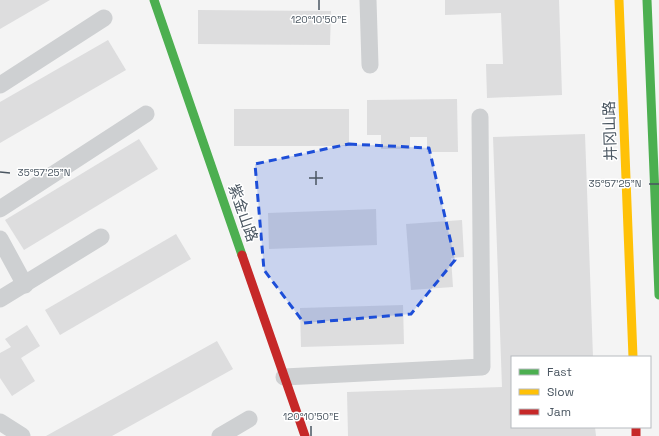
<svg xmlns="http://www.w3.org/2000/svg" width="659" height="436" font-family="'Space Grotesk','Noto Sans SC',sans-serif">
	<rect width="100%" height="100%" fill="#f4f4f4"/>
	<!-- building -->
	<g fill="#ddddde">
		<path d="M 0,0 L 50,0 L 0,29 Z"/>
		<path d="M 445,0 L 559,0 L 562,95 L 487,98 L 486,64 L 503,64 L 501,13 L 445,15 Z"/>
		<path d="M 198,10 L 331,11 L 330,45 L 198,44 Z"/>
		<path d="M 108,40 L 126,70 L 0,143 L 0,102 Z"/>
		<path d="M 457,99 L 458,152 L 427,152 L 427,137 L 410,137 L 410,149 L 381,149 L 381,135 L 367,135 L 367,100 Z"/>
		<rect x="234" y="109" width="115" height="37"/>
		<path d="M 585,134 L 593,357 L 512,357 L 512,427 L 595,427 L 596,436 L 348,436 L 347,392 L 502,387 L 493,137 Z"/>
		<path d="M 139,139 L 158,169 L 24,250 L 5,220 Z"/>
		<path d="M 376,209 L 377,245 L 269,249 L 268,213 Z"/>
		<path d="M 462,220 L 464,257 L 451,258 L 453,287 L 411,290 L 406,224 Z"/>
		<path d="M 176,234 L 191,259 L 60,335 L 45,310 Z"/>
		<path d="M 403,305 L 404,344 L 301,347 L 300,308 Z"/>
		<path d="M 27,325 L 40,346 L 21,358 L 35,381 L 12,396 L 0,378 L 0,353 L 11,347 L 5,339 Z"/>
		<path d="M 217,341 L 233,369 L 112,436 L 46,436 Z"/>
	</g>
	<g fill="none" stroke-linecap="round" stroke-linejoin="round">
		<!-- street -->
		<g stroke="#ced0d2" stroke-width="17">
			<path d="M 368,0 L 370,65"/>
			<path d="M 0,85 L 104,18"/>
			<path d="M 0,209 L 146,114"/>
			<path d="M 0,239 L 25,285"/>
			<path d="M 0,299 L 101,237"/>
			<path d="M 284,377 L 482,367 L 480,117"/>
			<path d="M 0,422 L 22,436"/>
			<path d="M 220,436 L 249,419"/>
		</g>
		<!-- fast -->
		<g stroke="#4caf50" stroke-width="9">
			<path d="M 154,0 L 242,255"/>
			<path d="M 647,0 L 659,295"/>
		</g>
		<!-- slow -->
		<path stroke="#ffc107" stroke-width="9" d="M 619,0 L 633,357"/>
		<!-- jam -->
		<g stroke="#c62828" stroke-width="9">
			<path d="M 242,255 L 305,436"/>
			<path d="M 636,427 L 636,436"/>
		</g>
	</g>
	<!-- marked area -->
	<path fill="#1d4ed8" fill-opacity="0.2" stroke="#1d4ed8" stroke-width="3" stroke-dasharray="8 5" stroke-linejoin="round" d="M 349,144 L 429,148 L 455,260 L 411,314 L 304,323 L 264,270 L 255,164 Z"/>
	<!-- ticks -->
	<path fill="none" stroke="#4a5661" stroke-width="1.5" d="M 319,10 L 319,0M 0,172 L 10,173M 309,178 L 323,178M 649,184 L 659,184M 316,185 L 316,171M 311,436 L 311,426"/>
	<g text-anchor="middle" stroke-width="3" stroke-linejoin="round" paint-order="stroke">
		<!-- street labels -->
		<g font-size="15" fill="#4a5661" stroke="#fff">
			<text transform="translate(610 131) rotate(-92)" y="5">井冈山路</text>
			<text transform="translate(243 213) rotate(71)" y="5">紫金山路</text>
		</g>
	</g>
	<g font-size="10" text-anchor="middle" fill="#4a5661" stroke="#fff" stroke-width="3" stroke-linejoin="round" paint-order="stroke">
		<text x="319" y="23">120°10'50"E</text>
		<text x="44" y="176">35°57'25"N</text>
		<text x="615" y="187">35°57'25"N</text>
		<text x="311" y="420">120°10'50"E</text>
	</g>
	<!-- legend -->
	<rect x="511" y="356" width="140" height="72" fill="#ffffff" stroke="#b7bbc0"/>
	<rect x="519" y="369" width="20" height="6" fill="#4caf50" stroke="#b7bbc0"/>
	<text x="547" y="376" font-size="12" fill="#4a5661">Fast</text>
	<rect x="519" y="389" width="20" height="6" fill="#ffc107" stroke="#b7bbc0"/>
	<text x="547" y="396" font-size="12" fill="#4a5661">Slow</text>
	<rect x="519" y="409" width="20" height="6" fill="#c62828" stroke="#b7bbc0"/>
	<text x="547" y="416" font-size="12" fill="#4a5661">Jam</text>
</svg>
